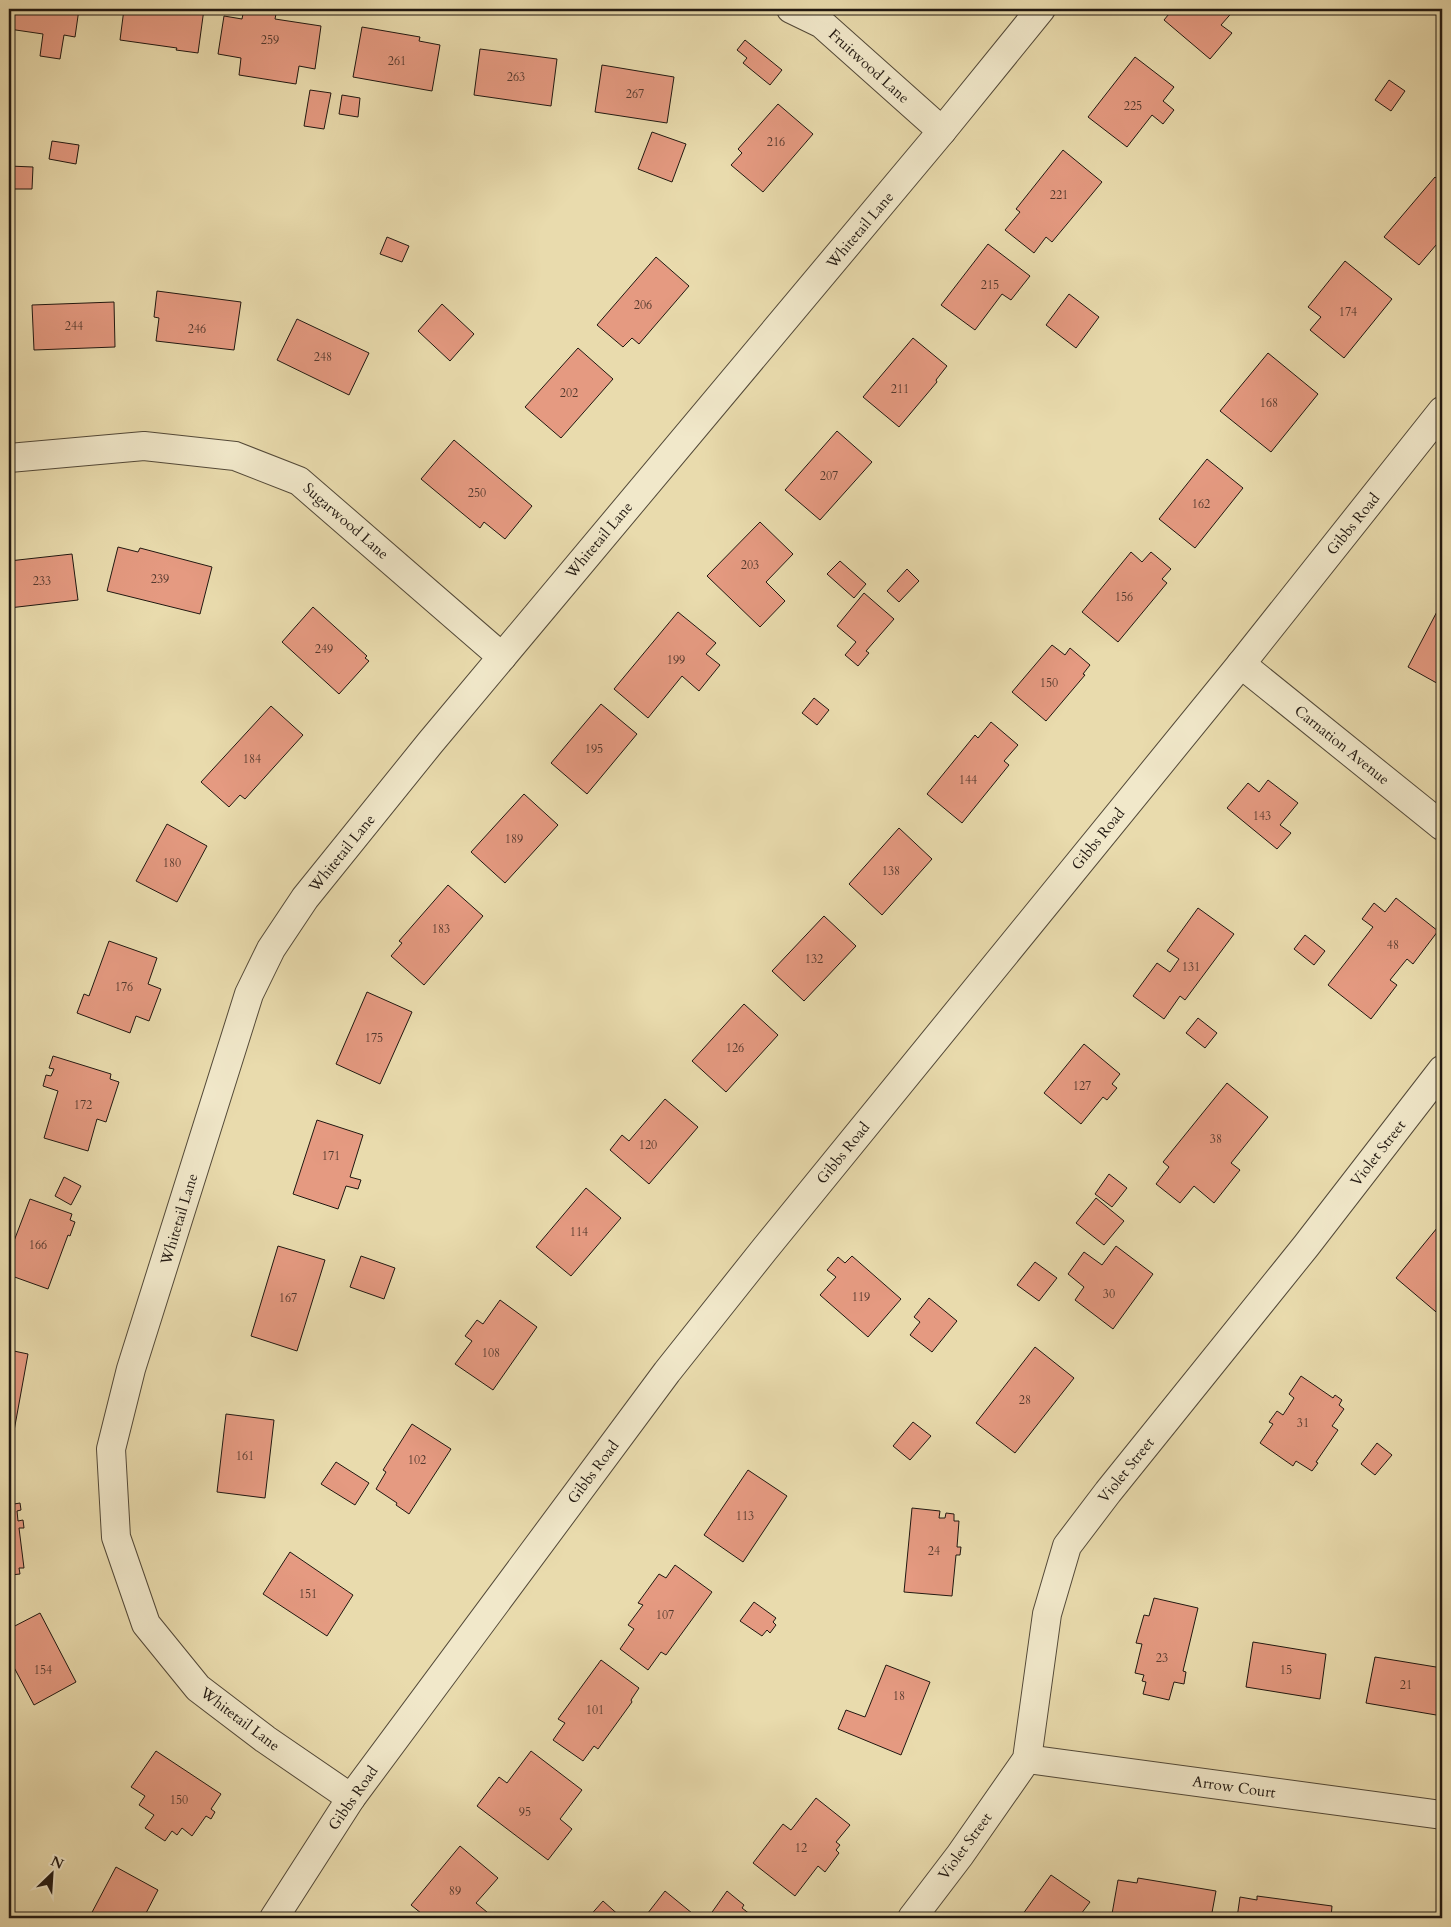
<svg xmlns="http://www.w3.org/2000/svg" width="1451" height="1927" font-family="Cardo,serif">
	<rect width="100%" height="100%" fill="#e9dbad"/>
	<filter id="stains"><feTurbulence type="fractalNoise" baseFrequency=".004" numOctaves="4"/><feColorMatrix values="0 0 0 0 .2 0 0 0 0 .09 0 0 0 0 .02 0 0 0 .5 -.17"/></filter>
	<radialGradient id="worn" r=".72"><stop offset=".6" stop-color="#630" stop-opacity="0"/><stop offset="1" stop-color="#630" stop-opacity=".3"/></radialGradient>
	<!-- building -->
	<g fill="#e59a81" stroke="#211811">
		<path d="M 9,9 L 79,9 L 75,37 L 64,35 L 60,59 L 40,56 L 43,34 L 9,29 Z"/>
		<path d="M 124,9 L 204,9 L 198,53 L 176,50 L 177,48 L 120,40 Z"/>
		<path d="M 244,9 L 277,9 L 275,19 L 321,26 L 315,69 L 299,66 L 296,84 L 239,75 L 241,58 L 218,54 L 224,16 L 242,19 Z"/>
		<path d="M 1173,9 L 1235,9 L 1221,25 L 1232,33 L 1210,59 L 1164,20 Z"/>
		<path d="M 362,27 L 420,37 L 419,41 L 440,45 L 432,91 L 353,77 Z"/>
		<path d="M 745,40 L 782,70 L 770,85 L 743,63 L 747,58 L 737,50 Z"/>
		<path d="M 480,49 L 557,59 L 551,106 L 474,95 Z"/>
		<path d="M 1135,57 L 1174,87 L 1163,101 L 1174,110 L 1163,124 L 1152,115 L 1127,147 L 1088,117 Z"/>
		<path d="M 602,65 L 674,77 L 667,123 L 595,112 Z"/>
		<path d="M 1389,80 L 1405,91 L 1391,111 L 1375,100 Z"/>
		<path d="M 310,90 L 331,93 L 324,129 L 304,126 Z"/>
		<path d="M 342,95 L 360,98 L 358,117 L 339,114 Z"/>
		<path d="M 778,104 L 813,134 L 763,192 L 731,165 L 742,153 L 738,149 Z"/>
		<path d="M 652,132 L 686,144 L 672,182 L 638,169 Z"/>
		<path d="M 52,141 L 79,145 L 76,164 L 49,159 Z"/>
		<path d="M 1063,150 L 1102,182 L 1052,242 L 1046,237 L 1034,253 L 1005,230 L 1020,212 L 1016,209 Z"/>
		<path d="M 9,166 L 33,167 L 32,189 L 9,189 Z"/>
		<path d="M 1435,177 L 1442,183 L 1442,238 L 1419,265 L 1384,237 Z"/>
		<path d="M 387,237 L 409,246 L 402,262 L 380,254 Z"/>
		<path d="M 988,244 L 1030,276 L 1011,300 L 1002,294 L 975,330 L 941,305 Z"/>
		<path d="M 656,257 L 689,286 L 639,344 L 632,338 L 623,347 L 597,325 Z"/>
		<path d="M 1345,261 L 1392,299 L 1344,358 L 1310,330 L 1321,317 L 1308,307 Z"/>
		<path d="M 157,291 L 241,302 L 234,350 L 156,341 L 159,318 L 154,317 Z"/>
		<path d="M 1069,294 L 1099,317 L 1076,348 L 1046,325 Z"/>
		<path d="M 114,302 L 115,347 L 34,350 L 32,305 Z"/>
		<path d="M 442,304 L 474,334 L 450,361 L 418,331 Z"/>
		<path d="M 297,319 L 369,353 L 349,395 L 277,360 Z"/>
		<path d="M 913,338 L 947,366 L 936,380 L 937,382 L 899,427 L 863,397 Z"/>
		<path d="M 578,348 L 613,379 L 561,438 L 525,407 Z"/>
		<path d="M 1268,353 L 1318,394 L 1271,452 L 1220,411 Z"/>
		<path d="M 837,431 L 872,462 L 820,520 L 785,490 Z"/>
		<path d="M 454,440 L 532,506 L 505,539 L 484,522 L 480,528 L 421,479 Z"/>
		<path d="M 1207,459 L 1243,488 L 1195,548 L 1159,519 Z"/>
		<path d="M 760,522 L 793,554 L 766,582 L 785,601 L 760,627 L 707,576 Z"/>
		<path d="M 118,547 L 138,552 L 140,548 L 212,567 L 200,614 L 107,591 Z"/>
		<path d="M 1131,552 L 1142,562 L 1151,552 L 1171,569 L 1162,579 L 1167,583 L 1118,642 L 1082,612 Z"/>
		<path d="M 72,554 L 78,600 L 9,608 L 9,561 Z"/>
		<path d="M 840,561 L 866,584 L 854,598 L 827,574 Z"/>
		<path d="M 907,569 L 919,581 L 899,602 L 887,591 Z"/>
		<path d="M 864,593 L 894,619 L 866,651 L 869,653 L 858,666 L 845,655 L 856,642 L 837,626 Z"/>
		<path d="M 1442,602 L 1442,686 L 1408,667 Z"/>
		<path d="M 313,607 L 367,656 L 365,658 L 369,661 L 339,694 L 282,642 Z"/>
		<path d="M 678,612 L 716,643 L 706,654 L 720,665 L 699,691 L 682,676 L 648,718 L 614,689 Z"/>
		<path d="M 1052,645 L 1065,655 L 1070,648 L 1090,665 L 1083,674 L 1085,675 L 1046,721 L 1012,692 Z"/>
		<path d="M 814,698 L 829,710 L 817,725 L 802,713 Z"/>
		<path d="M 601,704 L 637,734 L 587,794 L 551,763 Z"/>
		<path d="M 271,706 L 303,735 L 245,799 L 240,795 L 229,807 L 201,782 Z"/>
		<path d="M 991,722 L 1018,745 L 1004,761 L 1009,765 L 962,823 L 927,794 L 975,735 L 978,738 Z"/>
		<path d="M 1268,780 L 1298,803 L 1280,825 L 1291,833 L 1277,849 L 1227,808 L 1248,783 L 1259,792 Z"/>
		<path d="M 524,794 L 558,825 L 505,883 L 471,852 Z"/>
		<path d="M 167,824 L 207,846 L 177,902 L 136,881 Z"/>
		<path d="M 899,828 L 932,859 L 882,915 L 849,884 Z"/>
		<path d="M 448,885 L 483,916 L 424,985 L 391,956 L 402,943 L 399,941 Z"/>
		<path d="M 1396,898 L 1438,931 L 1413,964 L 1407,959 L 1390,980 L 1397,985 L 1371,1019 L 1328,985 L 1373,927 L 1362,919 L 1374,903 L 1385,912 Z"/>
		<path d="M 1198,908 L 1234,934 L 1185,1000 L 1180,996 L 1164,1019 L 1133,996 L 1157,963 L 1170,972 L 1179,959 L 1167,951 Z"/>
		<path d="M 824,916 L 856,946 L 804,1001 L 772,971 Z"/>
		<path d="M 1305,935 L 1325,951 L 1314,965 L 1294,949 Z"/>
		<path d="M 109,941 L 157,958 L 148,984 L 161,989 L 149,1021 L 136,1016 L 130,1033 L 77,1013 L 84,994 L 89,996 Z"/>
		<path d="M 367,992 L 412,1012 L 380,1084 L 336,1064 Z"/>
		<path d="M 744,1004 L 778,1035 L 726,1092 L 692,1061 Z"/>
		<path d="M 1198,1018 L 1217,1033 L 1205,1048 L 1186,1033 Z"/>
		<path d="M 1084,1044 L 1120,1074 L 1112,1084 L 1117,1088 L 1107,1100 L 1103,1097 L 1081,1124 L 1044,1093 Z"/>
		<path d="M 53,1056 L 111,1074 L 110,1079 L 119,1082 L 106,1122 L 97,1119 L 88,1151 L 44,1138 L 58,1091 L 43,1086 L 46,1075 L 51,1076 L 54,1069 L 49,1068 Z"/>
		<path d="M 1227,1083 L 1268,1117 L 1231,1163 L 1240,1170 L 1214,1203 L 1194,1186 L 1180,1203 L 1156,1184 L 1169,1167 L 1163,1162 Z"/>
		<path d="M 665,1099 L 698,1127 L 649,1184 L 610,1150 L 622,1135 L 629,1141 Z"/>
		<path d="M 317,1120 L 363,1135 L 350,1177 L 361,1180 L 358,1189 L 346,1186 L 338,1209 L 293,1194 Z"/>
		<path d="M 1109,1174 L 1127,1188 L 1112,1207 L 1095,1194 Z"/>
		<path d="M 64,1177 L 81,1186 L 71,1205 L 55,1196 Z"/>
		<path d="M 586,1188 L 621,1218 L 571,1276 L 536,1247 Z"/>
		<path d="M 1096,1198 L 1124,1221 L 1104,1245 L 1076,1223 Z"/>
		<path d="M 30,1199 L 72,1214 L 70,1220 L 75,1222 L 70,1236 L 68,1235 L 48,1289 L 9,1275 L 13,1260 L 9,1258 L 9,1254 Z"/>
		<path d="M 1442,1222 L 1442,1317 L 1396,1278 Z"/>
		<path d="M 278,1246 L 325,1260 L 297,1351 L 251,1336 Z"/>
		<path d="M 1116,1246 L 1153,1274 L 1113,1329 L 1075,1300 L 1084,1287 L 1068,1274 L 1084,1252 L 1102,1265 Z"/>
		<path d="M 361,1256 L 395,1268 L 384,1299 L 350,1287 Z"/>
		<path d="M 852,1256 L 901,1299 L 868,1337 L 820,1295 L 836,1277 L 827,1270 L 838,1257 L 845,1263 Z"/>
		<path d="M 1035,1262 L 1057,1278 L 1039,1301 L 1017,1285 Z"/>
		<path d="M 929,1298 L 957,1321 L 932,1352 L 910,1335 L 920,1322 L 914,1317 Z"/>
		<path d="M 500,1300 L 537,1327 L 493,1390 L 455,1364 L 472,1341 L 465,1336 L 477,1320 L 483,1324 Z"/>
		<path d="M 1035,1347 L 1074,1378 L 1015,1453 L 976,1423 Z"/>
		<path d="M 9,1350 L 28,1354 L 14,1431 L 9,1430 Z"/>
		<path d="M 1301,1376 L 1333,1398 L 1335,1395 L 1342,1400 L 1339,1405 L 1344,1409 L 1332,1426 L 1338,1430 L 1316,1462 L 1318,1463 L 1312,1471 L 1296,1461 L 1293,1466 L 1260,1443 L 1273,1424 L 1269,1422 L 1277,1411 L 1283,1415 L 1294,1398 L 1289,1394 Z"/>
		<path d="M 226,1414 L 274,1420 L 265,1498 L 217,1492 Z"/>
		<path d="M 913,1422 L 931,1436 L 910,1460 L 893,1446 Z"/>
		<path d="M 412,1424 L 451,1449 L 409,1514 L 396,1505 L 397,1503 L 376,1489 L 386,1472 L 383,1470 Z"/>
		<path d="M 1377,1443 L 1392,1455 L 1375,1475 L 1361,1464 Z"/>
		<path d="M 336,1462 L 369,1483 L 355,1505 L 321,1484 Z"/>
		<path d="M 748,1470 L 787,1496 L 743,1562 L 704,1535 Z"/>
		<path d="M 12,1488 L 14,1504 L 20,1503 L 21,1510 L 17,1511 L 18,1521 L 23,1520 L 24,1528 L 19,1528 L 24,1568 L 19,1568 L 20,1574 L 11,1575 L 11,1570 L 9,1571 L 9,1489 Z"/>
		<path d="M 912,1508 L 940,1511 L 939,1518 L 945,1518 L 946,1513 L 954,1514 L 954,1521 L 959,1521 L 957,1547 L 961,1547 L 960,1555 L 956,1555 L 952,1596 L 904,1592 Z"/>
		<path d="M 290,1552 L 353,1595 L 327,1636 L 263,1594 Z"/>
		<path d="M 675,1565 L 712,1592 L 666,1655 L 661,1652 L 648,1670 L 620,1649 L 634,1629 L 628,1625 L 643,1605 L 638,1603 L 659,1574 L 666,1578 Z"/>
		<path d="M 1154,1598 L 1198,1608 L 1183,1671 L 1186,1672 L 1184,1684 L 1174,1682 L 1169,1700 L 1143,1694 L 1146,1682 L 1142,1681 L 1144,1675 L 1135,1673 L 1142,1644 L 1136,1643 L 1144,1615 L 1149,1616 Z"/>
		<path d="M 754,1602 L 776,1618 L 773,1622 L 776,1625 L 770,1633 L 767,1630 L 762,1636 L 740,1621 Z"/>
		<path d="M 40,1613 L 76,1682 L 34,1705 L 9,1658 L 9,1629 Z"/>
		<path d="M 1253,1642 L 1326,1654 L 1320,1699 L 1246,1687 Z"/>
		<path d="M 1375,1657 L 1442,1668 L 1442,1716 L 1366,1703 Z"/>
		<path d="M 601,1660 L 639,1688 L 631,1700 L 632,1702 L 598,1749 L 594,1746 L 583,1761 L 553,1740 L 565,1723 L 558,1719 Z"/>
		<path d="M 886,1665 L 930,1682 L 901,1755 L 838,1729 L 846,1710 L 865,1717 Z"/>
		<path d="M 156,1751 L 221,1794 L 211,1809 L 215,1812 L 211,1819 L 206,1816 L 192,1836 L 182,1828 L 177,1835 L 172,1831 L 165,1841 L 145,1828 L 154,1815 L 139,1805 L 145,1796 L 131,1787 Z"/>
		<path d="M 531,1751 L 582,1790 L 560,1819 L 572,1829 L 548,1860 L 477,1806 L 499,1777 L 507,1783 Z"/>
		<path d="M 816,1798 L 850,1825 L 836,1842 L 840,1845 L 836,1850 L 839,1853 L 825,1872 L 818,1866 L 795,1896 L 753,1863 L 783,1824 L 791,1830 Z"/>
		<path d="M 460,1846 L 498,1878 L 476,1903 L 493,1917 L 427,1918 L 411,1905 Z"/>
		<path d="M 116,1867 L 158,1890 L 145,1915 L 151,1918 L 89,1918 Z"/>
		<path d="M 1051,1875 L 1090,1902 L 1078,1918 L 1020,1918 Z"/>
		<path d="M 1138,1878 L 1216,1891 L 1211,1918 L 1133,1918 L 1112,1914 L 1118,1880 L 1137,1883 Z"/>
		<path d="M 665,1891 L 698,1918 L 644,1918 Z"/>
		<path d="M 727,1891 L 744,1905 L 742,1908 L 755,1918 L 714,1918 L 710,1915 Z"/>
		<path d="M 1257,1896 L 1332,1906 L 1331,1918 L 1237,1918 L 1240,1897 L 1257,1900 Z"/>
		<path d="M 603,1901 L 622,1918 L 588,1918 Z"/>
	</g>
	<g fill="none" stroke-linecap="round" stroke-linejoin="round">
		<!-- minor casing -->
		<g stroke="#534938" stroke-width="30">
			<g id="minor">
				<path d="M 791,9 L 822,24 L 942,131"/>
				<path d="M 9,458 L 144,446 L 235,456 L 299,481 L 502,657"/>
				<path d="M 1241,664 L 1442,826"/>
				<path d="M 1027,1759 L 1442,1815"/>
				<path d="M 351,1798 L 265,1739 L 198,1688 L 146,1624 L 116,1537 L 111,1449 L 131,1369 L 249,994 L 271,949 L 305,898 L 430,743 L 942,131 L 1041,9"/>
				<path d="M 274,1918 L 351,1798 L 667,1372 L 764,1250 L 1241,664 L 1442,411"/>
				<path d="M 912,1918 L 960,1855 L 1027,1759 L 1047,1614 L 1067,1546 L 1108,1492 L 1306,1246 L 1442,1070"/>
			</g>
		</g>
		<!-- minor -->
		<use href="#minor" stroke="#f1e8ca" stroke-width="28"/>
	</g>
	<g text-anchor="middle" stroke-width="5" stroke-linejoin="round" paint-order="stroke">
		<!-- number labels -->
		<g font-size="12" fill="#52382d">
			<text x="270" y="44">259</text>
			<text x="397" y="65">261</text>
			<text x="516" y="81">263</text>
			<text x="635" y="98">267</text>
			<text x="1133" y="110">225</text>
			<text x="776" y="146">216</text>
			<text x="1059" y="199">221</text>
			<text x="990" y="289">215</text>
			<text x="643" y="309">206</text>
			<text x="1348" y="316">174</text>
			<text x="74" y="330">244</text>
			<text x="197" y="333">246</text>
			<text x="323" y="361">248</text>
			<text x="900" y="393">211</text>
			<text x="569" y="397">202</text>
			<text x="1269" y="407">168</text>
			<text x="829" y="480">207</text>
			<text x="477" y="497">250</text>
			<text x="1201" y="508">162</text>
			<text x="750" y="569">203</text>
			<text x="160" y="583">239</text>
			<text x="42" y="585">233</text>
			<text x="1124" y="601">156</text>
			<text x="324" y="653">249</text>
			<text x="676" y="664">199</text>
			<text x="1049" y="687">150</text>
			<text x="594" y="753">195</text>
			<text x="252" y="763">184</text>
			<text x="968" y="784">144</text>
			<text x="1262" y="820">143</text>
			<text x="514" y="843">189</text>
			<text x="172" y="867">180</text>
			<text x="891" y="875">138</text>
			<text x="441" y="933">183</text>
			<text x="1393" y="949">48</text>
			<text x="814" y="963">132</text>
			<text x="1191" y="971">131</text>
			<text x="124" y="991">176</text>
			<text x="374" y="1042">175</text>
			<text x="735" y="1052">126</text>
			<text x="1082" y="1090">127</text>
			<text x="83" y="1109">172</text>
			<text x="1216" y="1143">38</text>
			<text x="648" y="1149">120</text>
			<text x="331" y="1160">171</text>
			<text x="579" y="1236">114</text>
			<text x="38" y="1249">166</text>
			<text x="1109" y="1298">30</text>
			<text x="861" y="1301">119</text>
			<text x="288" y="1302">167</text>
			<text x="491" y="1357">108</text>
			<text x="1025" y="1404">28</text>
			<text x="1303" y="1427">31</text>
			<text x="245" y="1460">161</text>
			<text x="417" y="1464">102</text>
			<text x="745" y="1520">113</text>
			<text x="934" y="1555">24</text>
			<text x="308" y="1598">151</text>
			<text x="665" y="1619">107</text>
			<text x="1162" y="1662">23</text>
			<text x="43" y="1674">154</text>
			<text x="1286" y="1674">15</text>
			<text x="1406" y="1689">21</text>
			<text x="899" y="1700">18</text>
			<text x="595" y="1714">101</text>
			<text x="179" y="1804">150</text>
			<text x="525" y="1816">95</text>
			<text x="801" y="1852">12</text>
			<text x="455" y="1895">89</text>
		</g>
		<!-- street labels -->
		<g font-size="15" fill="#211811" stroke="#f1e8ca">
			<text transform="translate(869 66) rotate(42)" y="5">Fruitwood Lane</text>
			<text transform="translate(860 230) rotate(-50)" y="5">Whitetail Lane</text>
			<text transform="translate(346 521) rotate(41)" y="5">Sugarwood Lane</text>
			<text transform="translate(1353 524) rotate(-51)" y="5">Gibbs Road</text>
			<text transform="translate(599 540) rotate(-50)" y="5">Whitetail Lane</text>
			<text transform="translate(1342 745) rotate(39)" y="5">Carnation Avenue</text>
			<text transform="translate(1098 839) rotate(-51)" y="5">Gibbs Road</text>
			<text transform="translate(342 853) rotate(-51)" y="5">Whitetail Lane</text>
			<text transform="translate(843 1153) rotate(-51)" y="5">Gibbs Road</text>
			<text transform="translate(1378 1153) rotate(-52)" y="5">Violet Street</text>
			<text transform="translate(179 1219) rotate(-73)" y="5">Whitetail Lane</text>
			<text transform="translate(1126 1470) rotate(-51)" y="5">Violet Street</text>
			<text transform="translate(593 1472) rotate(-53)" y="5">Gibbs Road</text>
			<text transform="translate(240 1719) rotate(37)" y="5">Whitetail Lane</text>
			<text transform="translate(1234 1787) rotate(8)" y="5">Arrow Court</text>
			<text transform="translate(353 1798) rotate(-55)" y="5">Gibbs Road</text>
			<text transform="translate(965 1846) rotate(-54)" y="5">Violet Street</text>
		</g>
	</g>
	<!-- margin -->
	<rect width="1451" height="1927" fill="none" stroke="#e9dbad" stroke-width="30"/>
	<rect x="10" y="10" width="1431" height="1907" fill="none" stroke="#211811" stroke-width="2.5"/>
	<rect x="15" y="15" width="1421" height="1897" fill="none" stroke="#211811"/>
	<!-- north arrow -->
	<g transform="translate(52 1874) rotate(25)" stroke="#f1e8ca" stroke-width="4" paint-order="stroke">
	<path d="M0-4L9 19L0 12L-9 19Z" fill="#211811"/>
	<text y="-8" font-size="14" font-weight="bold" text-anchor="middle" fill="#211811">N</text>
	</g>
	<rect width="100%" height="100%" filter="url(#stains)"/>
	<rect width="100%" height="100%" fill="url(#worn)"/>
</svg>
